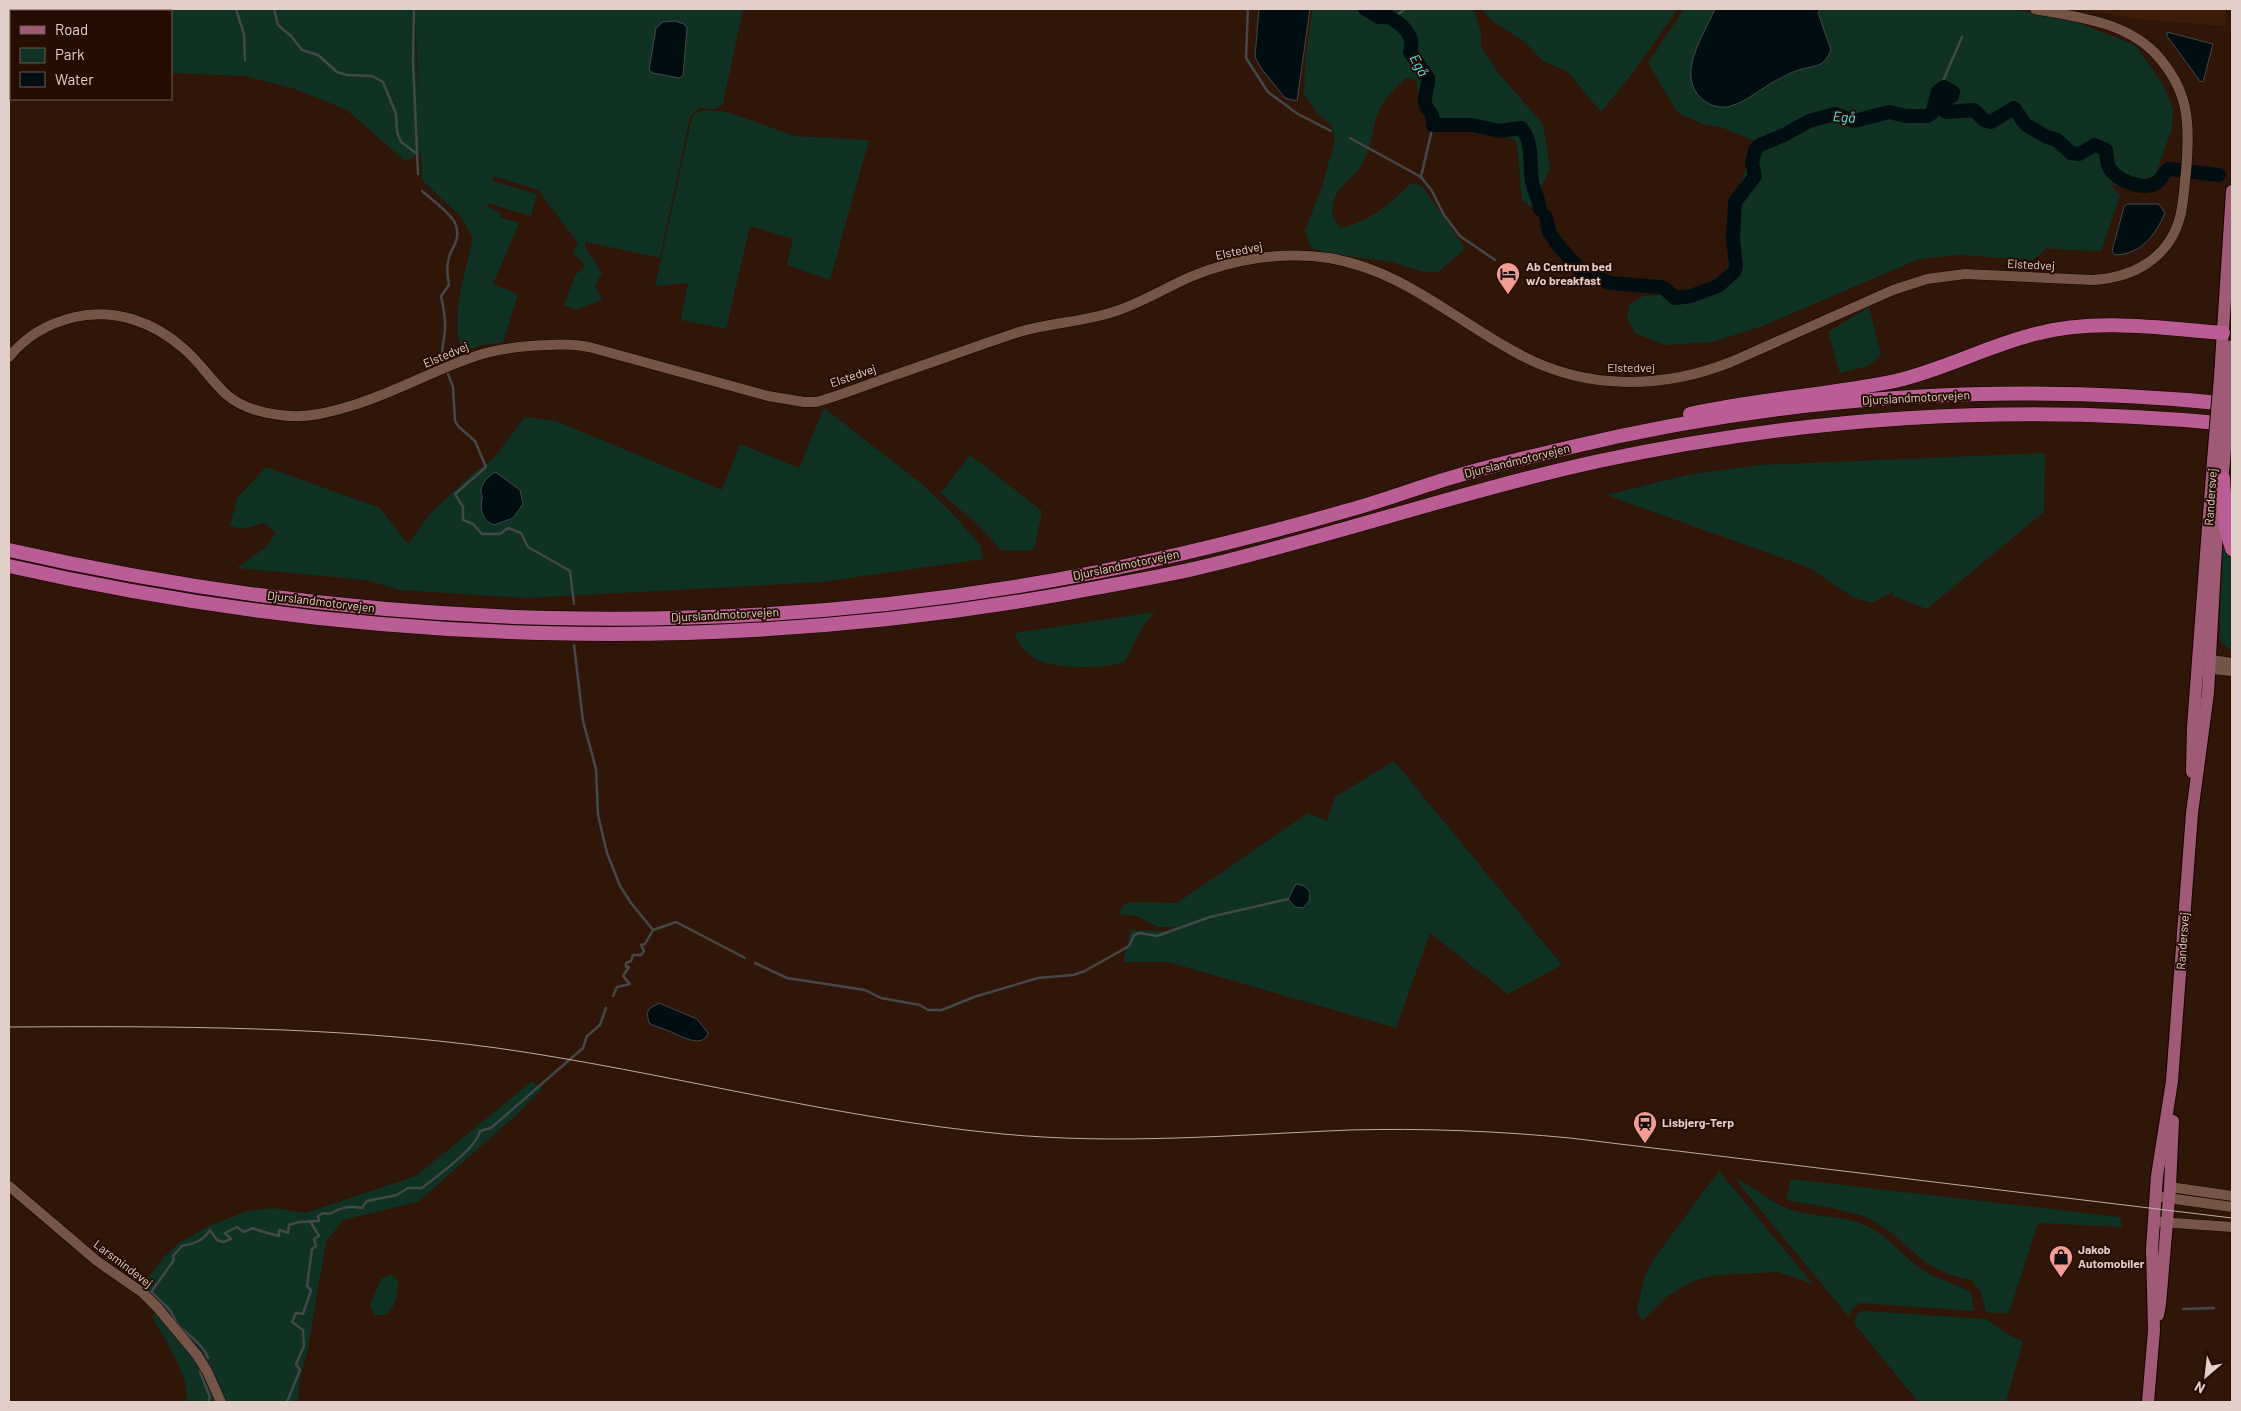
<svg xmlns="http://www.w3.org/2000/svg" width="2241" height="1411" font-family="Barlow,sans-serif">
	<rect width="100%" height="100%" fill="#301609"/>
	<!-- built -->
	<path fill="#3d1c0b" d="M 2083,9 L 2226,9 L 2225,26 L 2137,19 Z"/>
	<!-- green -->
	<g fill="#0f3222">
		<path d="M 9,9 L 413,9 L 419,108 L 415,9 L 743,9 L 723,104 L 715,109 L 699,108 L 690,117 L 660,258 L 586,242 L 585,247 L 602,273 L 595,285 L 602,300 L 575,310 L 564,305 L 576,274 L 583,269 L 585,264 L 573,254 L 578,243 L 538,190 L 494,176 L 491,188 L 493,181 L 537,194 L 531,216 L 487,203 L 489,208 L 501,213 L 500,217 L 519,223 L 493,284 L 518,294 L 503,343 L 481,345 L 463,352 C 448,321 466,270 473,238 L 460,216 L 422,180 L 421,153 L 405,161 L 347,110 L 295,89 L 245,76 L 171,73 L 171,11 L 11,11 L 11,64 L 9,63 Z"/>
		<path d="M 1313,9 L 1474,9 L 1481,33 L 1481,47 L 1500,75 L 1543,124 L 1550,169 L 1532,207 L 1522,200 L 1517,143 C 1503,129 1471,129 1452,126 C 1445,125 1437,121 1430,119 L 1420,102 L 1416,80 L 1406,78 C 1396,88 1383,99 1378,113 C 1371,132 1371,151 1360,168 C 1350,181 1336,188 1333,204 C 1330,215 1335,221 1341,228 C 1372,220 1389,205 1411,183 L 1422,186 L 1464,247 L 1463,251 L 1438,272 L 1424,272 L 1391,262 L 1326,253 L 1311,248 L 1305,231 L 1322,186 L 1330,157 L 1335,143 L 1332,126 L 1317,113 L 1304,94 L 1305,61 Z"/>
		<path d="M 1481,9 L 1678,9 L 1635,70 L 1601,112 L 1568,72 L 1543,61 L 1525,42 L 1491,20 Z"/>
		<path d="M 1684,9 L 2014,9 L 2079,23 L 2135,45 L 2163,84 L 2173,109 L 2172,128 L 2156,174 L 2134,186 L 2111,185 L 2120,196 L 2101,251 L 2052,249 L 2047,247 L 2041,254 L 2032,260 L 1960,255 L 1919,259 L 1760,327 L 1712,342 L 1665,345 L 1635,333 L 1627,317 L 1629,305 L 1643,296 L 1660,295 L 1707,285 L 1727,270 L 1730,245 L 1730,218 L 1755,141 L 1721,127 L 1702,124 L 1677,112 L 1648,63 Z"/>
		<path d="M 703,110 L 727,112 L 795,136 L 869,140 L 830,280 L 787,265 L 793,239 L 750,226 L 726,329 L 681,320 L 688,283 L 655,286 L 692,118 L 696,113 Z"/>
		<path d="M 1869,307 L 1881,355 L 1868,366 L 1840,373 L 1828,332 Z"/>
		<path d="M 824,408 L 923,485 L 950,511 L 980,545 L 983,559 L 822,582 L 526,598 L 400,590 L 366,580 L 237,568 L 266,547 L 276,533 L 264,523 L 243,529 L 230,526 L 237,498 L 266,467 L 380,508 L 408,544 L 430,514 L 473,473 L 494,458 L 525,417 L 556,421 L 722,490 L 740,444 L 799,468 Z"/>
		<path d="M 2045,453 L 2044,512 L 1927,609 L 1893,596 L 1893,592 L 1872,603 L 1854,598 L 1810,568 L 1606,495 L 1687,475 L 1758,465 Z"/>
		<path d="M 970,455 L 1042,511 L 1035,546 L 1030,551 L 1001,550 L 978,525 L 941,493 Z"/>
		<path d="M 2219,530 L 2222,530 L 2232,561 L 2232,651 L 2222,644 L 2220,640 Z"/>
		<path d="M 1155,612 L 1141,629 L 1125,662 C 1108,669 1058,669 1040,661 C 1029,656 1017,645 1015,633 Z"/>
		<path d="M 1394,761 L 1562,965 L 1508,994 L 1430,933 L 1396,1028 L 1168,962 L 1123,962 L 1131,930 L 1167,931 L 1174,927 L 1158,927 L 1137,916 L 1119,914 L 1123,904 L 1133,902 L 1177,903 L 1308,813 L 1327,821 L 1335,797 Z"/>
		<path d="M 532,1081 L 542,1089 L 514,1117 L 418,1202 L 343,1220 L 326,1242 L 307,1353 L 299,1382 L 298,1402 L 225,1402 L 219,1394 L 207,1362 L 165,1313 L 140,1288 L 163,1258 L 179,1243 L 209,1226 L 247,1211 L 273,1208 L 305,1213 L 416,1176 Z"/>
		<path d="M 1719,1171 L 1813,1284 L 1778,1272 L 1717,1275 L 1693,1281 L 1666,1297 L 1642,1321 L 1637,1310 L 1644,1278 L 1653,1260 Z"/>
		<path d="M 1735,1179 C 1753,1184 1766,1200 1784,1207 C 1809,1218 1837,1214 1862,1224 C 1888,1234 1901,1256 1923,1270 C 1938,1280 1956,1283 1971,1293 L 1974,1311 L 1860,1303 L 1852,1309 L 1849,1317 Z"/>
		<path d="M 1791,1179 L 2120,1217 L 2122,1227 L 2038,1223 L 2010,1310 L 2005,1314 L 1986,1312 L 1981,1292 L 1971,1280 L 1950,1275 L 1926,1263 L 1888,1230 L 1867,1217 L 1832,1208 L 1786,1200 Z"/>
		<path d="M 391,1274 L 398,1281 C 398,1294 396,1306 386,1315 L 374,1315 L 370,1305 L 381,1279 Z"/>
		<path d="M 157,1311 L 184,1345 L 204,1372 L 216,1402 L 186,1402 C 192,1378 163,1337 152,1316 Z"/>
		<path d="M 1865,1311 L 1986,1319 L 2011,1336 L 2023,1341 L 2006,1402 L 1918,1402 L 1854,1323 L 1858,1312 Z"/>
	</g>
	<!-- water -->
	<g fill="#000e11" stroke="#444848">
		<path d="M 1259,9 L 1310,9 L 1297,101 L 1285,98 L 1261,68 L 1255,57 Z"/>
		<path d="M 1715,9 L 1820,9 L 1818,13 L 1831,50 C 1824,67 1817,65 1802,69 C 1793,71 1785,76 1777,80 C 1761,88 1748,101 1731,106 C 1721,109 1710,106 1702,99 C 1675,75 1704,35 1715,9 Z"/>
		<path d="M 675,21 L 684,24 L 687,28 L 683,76 L 679,78 L 653,73 L 649,70 L 656,28 L 663,22 Z"/>
		<path d="M 2167,32 L 2213,44 L 2203,82 L 2200,81 L 2167,36 Z"/>
		<path d="M 2127,204 L 2159,204 L 2165,213 C 2155,236 2141,254 2115,255 L 2112,251 L 2124,207 Z"/>
		<path d="M 495,472 L 520,490 L 523,504 L 513,518 L 494,525 C 482,520 480,510 482,499 C 483,491 481,499 481,491 C 481,483 489,476 495,472 Z"/>
		<path d="M 1296,884 L 1304,886 L 1310,892 L 1309,901 L 1303,908 L 1295,907 L 1288,899 Z"/>
		<path d="M 659,1003 L 697,1019 L 708,1033 C 703,1050 679,1035 669,1031 C 662,1028 656,1027 649,1023 L 647,1013 L 650,1008 Z"/>
	</g>
	<g fill="none" stroke-linecap="round" stroke-linejoin="round">
		<!-- stream -->
		<g stroke="#444848" stroke-width="2.5">
			<path d="M 236,9 L 244,34 L 245,60"/>
			<path d="M 274,9 L 278,25 L 291,36 L 302,50 L 318,55 L 337,72 L 347,75 L 372,76 L 383,82 L 396,114 L 397,132 L 401,142 L 416,153"/>
			<path d="M 414,9 L 413,62 L 418,174"/>
			<path d="M 1248,9 L 1246,58 L 1268,92 L 1298,114 L 1331,131"/>
			<path d="M 9,16 L 11,17"/>
			<path d="M 1392,19 L 1405,9"/>
			<path d="M 1940,88 L 1962,37"/>
			<path d="M 1350,138 L 1421,177 L 1432,191 L 1444,215 L 1460,236 L 1495,260"/>
			<path d="M 1421,177 L 1433,125"/>
			<path d="M 422,191 C 432,200 446,209 454,221 C 460,232 457,241 452,250 C 446,260 447,275 449,285 L 441,296 C 443,305 445,315 445,324 C 446,338 439,352 443,364"/>
			<path d="M 448,374 L 453,387 L 455,421 L 459,427 L 475,441 L 486,467 L 455,494 L 463,507 L 463,520 L 473,524 L 482,534 L 500,534 L 508,528 L 521,533 L 528,547 L 570,571 L 574,604"/>
			<path d="M 574,645 L 583,721 L 596,769 L 598,815 L 607,853 L 620,886 L 631,903 L 653,930 L 645,944 L 641,945 L 644,951 L 641,955 L 633,955 L 631,961 L 626,963 L 626,967 L 629,967 L 623,976 L 630,984 L 617,987 L 613,996"/>
			<path d="M 653,930 L 676,922 L 745,958"/>
			<path d="M 755,963 L 787,978 L 865,990 L 881,998 L 920,1005 L 928,1010 L 942,1010 L 974,997 L 1038,978 L 1073,975 L 1085,971 L 1129,946 L 1134,935 L 1140,933 L 1157,936 L 1210,917 L 1288,899"/>
			<path d="M 151,1292 C 157,1298 163,1303 169,1309 C 174,1315 176,1325 182,1329 C 191,1337 204,1346 208,1358"/>
			<path d="M 149,1295 L 174,1260 L 173,1256 L 182,1246 C 195,1243 202,1242 210,1230 L 217,1240 L 223,1242 L 231,1239 L 225,1233 L 237,1227 L 244,1232 L 253,1228 C 260,1232 270,1233 279,1236 L 279,1230 L 288,1233 L 289,1225 L 299,1222 L 319,1221 L 318,1216 L 323,1213 L 330,1214 C 341,1207 349,1206 362,1208 L 367,1201 L 397,1195 L 408,1188 L 422,1188 C 437,1176 476,1149 480,1131 L 491,1128 L 583,1048 L 587,1036 L 600,1025 L 606,1008"/>
			<path d="M 2183,1309 L 2214,1308"/>
			<path d="M 200,1372 L 210,1397 L 208,1402"/>
			<path d="M 287,1402 L 300,1370 L 296,1364 L 304,1346 L 303,1330 L 292,1322 L 296,1313 L 303,1314 L 311,1290 L 307,1286 L 312,1249 L 316,1246 L 314,1239 L 319,1236 L 310,1221"/>
		</g>
		<!-- river -->
		<g stroke="#000e11" stroke-width="14">
			<path d="M 1365,9 L 1379,17 L 1389,17 C 1402,24 1416,36 1410,52 L 1428,78 C 1429,86 1424,94 1425,103 C 1426,111 1434,111 1433,125 L 1472,125 L 1500,131 L 1521,128 C 1534,143 1529,164 1532,182 C 1534,191 1539,200 1540,209"/>
			<path d="M 1546,217 L 1549,232 L 1558,245 L 1580,270 L 1610,283 L 1660,287 L 1665,289 L 1675,298 L 1691,296 L 1718,286 L 1734,272 L 1736,266 L 1733,238 L 1735,202 L 1755,176 L 1752,163 L 1755,150 L 1760,145 L 1784,135 L 1809,121 L 1835,114 L 1854,121 L 1889,112 L 1906,116 L 1927,116 L 1932,113 L 1938,91 L 1944,87 L 1953,92 L 1952,96 L 1942,101 L 1943,110 L 1947,112 L 1974,110 L 1984,120 L 1991,122 L 2014,108 L 2026,125 L 2047,137 L 2057,140 L 2071,153 L 2079,154 L 2095,145 L 2106,150 C 2107,156 2106,163 2110,169 C 2118,181 2143,191 2156,183 C 2162,180 2163,172 2169,169 L 2219,175"/>
		</g>
		<!-- minor casing -->
		<g stroke="#170200" stroke-width="11">
			<g id="minor">
				<path d="M 9,357 C 26,336 49,323 75,317 C 114,308 154,322 183,348 C 200,362 211,381 227,395 C 241,407 262,413 280,415 C 307,419 331,412 357,404 C 398,391 436,369 476,356 C 499,348 523,346 547,345 C 561,344 575,344 589,347 L 768,396 L 804,402 L 816,402 C 843,395 868,384 895,375 C 936,361 977,346 1019,332 C 1049,323 1080,322 1110,313 C 1138,305 1163,289 1190,277 C 1233,259 1283,251 1329,258 C 1402,270 1452,318 1515,352 C 1583,390 1660,390 1731,362 L 1893,290 L 1927,279 L 1965,274 L 2092,280 C 2132,278 2169,259 2180,217 C 2184,202 2184,187 2186,172 C 2190,123 2190,90 2154,52 C 2123,21 2076,17 2035,9"/>
				<path d="M 2204,659 L 2232,663"/>
				<path d="M 2204,668 L 2232,671"/>
				<path d="M 9,1186 L 97,1261 L 143,1293 L 157,1307 L 197,1355 L 207,1371 L 221,1402"/>
				<path d="M 2170,1187 L 2232,1196"/>
				<path d="M 2161,1197 L 2232,1207"/>
				<path d="M 2160,1222 L 2232,1227"/>
			</g>
		</g>
		<!-- major casing -->
		<g stroke="#170200" stroke-width="14">
			<g id="major">
				<path d="M 2220,377 L 2232,191"/>
				<path d="M 2230,378 L 2232,346"/>
				<path d="M 2192,772 L 2193,727 L 2213,461"/>
				<path d="M 2158,1315 L 2160,1304 L 2170,1187 L 2173,1121"/>
				<path d="M 2148,1402 L 2154,1330 L 2152,1249 L 2157,1176 L 2172,1081 L 2192,813 L 2208,693 L 2217,530 L 2224,462"/>
			</g>
		</g>
		<!-- highway casing -->
		<g stroke="#170200" stroke-width="15">
			<g id="highway">
				<path d="M 1690,414 C 1758,399 1827,395 1895,381 C 1943,370 1987,346 2035,334 C 2095,318 2161,328 2223,333"/>
				<path d="M 2223,478 L 2226,529 L 2232,549"/>
				<path d="M 9,550 C 365,631 737,643 1097,572 C 1182,555 1266,534 1349,510 C 1386,500 1421,486 1457,476 C 1493,465 1530,457 1567,448 C 1782,396 2009,381 2229,404"/>
				<path d="M 9,566 C 366,647 736,657 1096,588 C 1133,581 1170,575 1206,566 C 1338,534 1467,490 1599,461 C 1805,417 2018,403 2228,424"/>
			</g>
		</g>
		<!-- minor -->
		<use href="#minor" stroke="#755547" stroke-width="10"/>
		<!-- major -->
		<use href="#major" stroke="#9f5a76" stroke-width="12"/>
		<!-- highway -->
		<use href="#highway" stroke="#bb5d95" stroke-width="14"/>
		<!-- tram -->
		<path stroke="#c1ada4" stroke-width="1" d="M 9,1027 C 172,1026 335,1026 497,1048 C 666,1072 832,1118 1003,1134 C 1118,1145 1233,1135 1349,1130 C 1423,1128 1497,1131 1570,1138 L 2232,1218"/>
		<!-- major-bridge casing -->
		<g stroke="#170200" stroke-width="14" stroke-linecap="butt">
			<g id="major-bridge">
				<path d="M 2213,461 L 2220,377"/>
				<path d="M 2224,462 L 2230,378"/>
			</g>
		</g>
		<!-- major-bridge -->
		<use href="#major-bridge" stroke="#9f5a76" stroke-width="12"/>
	</g>
	<!-- icons -->
	<defs>
		<g id="hotel-pin" transform="scale(1.25)"><path d="M0 17L-7.5 6A9.5 9.5 0 1 1 7.5 6Z" fill="#f59c94" stroke="#260d02"/><path d="M-6-4.5h1.5V1H6V5H4.5V3h-9V5H-6ZM-4 0a1.8 1.8 0 1 1 3.6 0ZM.5 0V-2.5h3Q6-2.5 6 0Z" fill="#111"/></g>
		<g id="station-pin" transform="scale(1.25)"><path d="M0 17L-7.5 6A9.5 9.5 0 1 1 7.5 6Z" fill="#f59c94" stroke="#260d02"/><path d="M-3-6H3Q5-6 5-4V2Q5 4 3 4L4.5 6H3L1.5 4h-3L-3 6H-4.5L-3 4Q-5 4-5 2V-4Q-5-6-3-6ZM-3.5-4v3h7v-3ZM-3.5 1v1.5H-2V1ZM2 1v1.5H3.5V1Z" fill="#111"/></g>
		<g id="shop-pin" transform="scale(1.25)"><path d="M0 17L-7.5 6A9.5 9.5 0 1 1 7.5 6Z" fill="#f59c94" stroke="#260d02"/><path d="M-5-2.5h2.3a2.7 3.5 0 0 1 5.4 0H5L5.5 6h-11ZM-1.5-2.5h3a1.5 2.3 0 0 0-3 0Z" fill="#111"/></g>
	</defs>
	<g fill-rule="evenodd">
		<use href="#hotel-pin" x="1508" y="274"/>
		<use href="#station-pin" x="1645" y="1123"/>
		<use href="#shop-pin" x="2061" y="1257"/>
	</g>
	<g text-anchor="middle" stroke-width="4" stroke-linejoin="round" paint-order="stroke">
		<!-- street labels -->
		<g font-size="12" fill="#e2cfc7" stroke="#260d02">
			<text transform="translate(1239 251) rotate(-12)" y="4">Elstedvej</text>
			<text transform="translate(2031 265) rotate(3)" y="4">Elstedvej</text>
			<text transform="translate(446 355) rotate(-23)" y="4">Elstedvej</text>
			<text x="1631" y="372">Elstedvej</text>
			<text transform="translate(853 376) rotate(-19)" y="4">Elstedvej</text>
			<text transform="translate(1916 398) rotate(-3)" y="4">Djurslandmotorvejen</text>
			<text transform="translate(1517 461) rotate(-14)" y="4">Djurslandmotorvejen</text>
			<text transform="translate(2211 497) rotate(-86)" y="4">Randersvej</text>
			<text transform="translate(1126 565) rotate(-12)" y="4">Djurslandmotorvejen</text>
			<text transform="translate(321 602) rotate(7)" y="4">Djurslandmotorvejen</text>
			<text transform="translate(725 615) rotate(-3)" y="4">Djurslandmotorvejen</text>
			<text transform="translate(2183 941) rotate(-86)" y="4">Randersvej</text>
			<text transform="translate(123 1264) rotate(37)" y="4">Larsmindevej</text>
		</g>
		<!-- poi labels -->
		<g font-size="12" font-weight="bold" fill="#e2cfc7" stroke="#260d02" text-anchor="start">
			<text x="1526" y="271">Ab Centrum bed<tspan x="1526" dy="14">w/o breakfast</tspan></text>
			<text x="1662" y="1127">Lisbjerg-Terp</text>
			<text x="2078" y="1254">Jakob<tspan x="2078" dy="14">Automobiler</tspan></text>
		</g>
		<!-- water labels -->
		<g font-size="14" font-style="italic" fill="#54e7fc" stroke="#260d02">
			<text transform="translate(1419 65) rotate(62)" y="5">Egå</text>
			<text transform="translate(1844 117) rotate(5)" y="5">Egå</text>
		</g>
	</g>
	<!-- border -->
	<rect width="2241" height="1411" fill="none" stroke="#e2cfc7" stroke-width="20"/>
	<!-- legend -->
	<rect x="10" y="10" width="162" height="90" fill="#260d02" stroke="#715b51"/>
	<rect x="20" y="26" width="25" height="8" fill="#9f5a76" stroke="#715b51"/>
	<text x="55" y="35" font-size="15" fill="#e2cfc7">Road</text>
	<rect x="20" y="48" width="25" height="15" fill="#0f3222" stroke="#715b51"/>
	<text x="55" y="60" font-size="15" fill="#e2cfc7">Park</text>
	<rect x="20" y="72" width="25" height="15" fill="#000e11" stroke="#715b51"/>
	<text x="55" y="85" font-size="15" fill="#e2cfc7">Water</text>
	<!-- north arrow -->
	<g transform="translate(2206 1376) rotate(208)" stroke="#260d02" stroke-width="4" paint-order="stroke">
	<path d="M0-4L9 19L0 12L-9 19Z" fill="#e2cfc7"/>
	<text y="-8" font-size="14" font-weight="bold" text-anchor="middle" fill="#e2cfc7">N</text>
	</g>
</svg>
